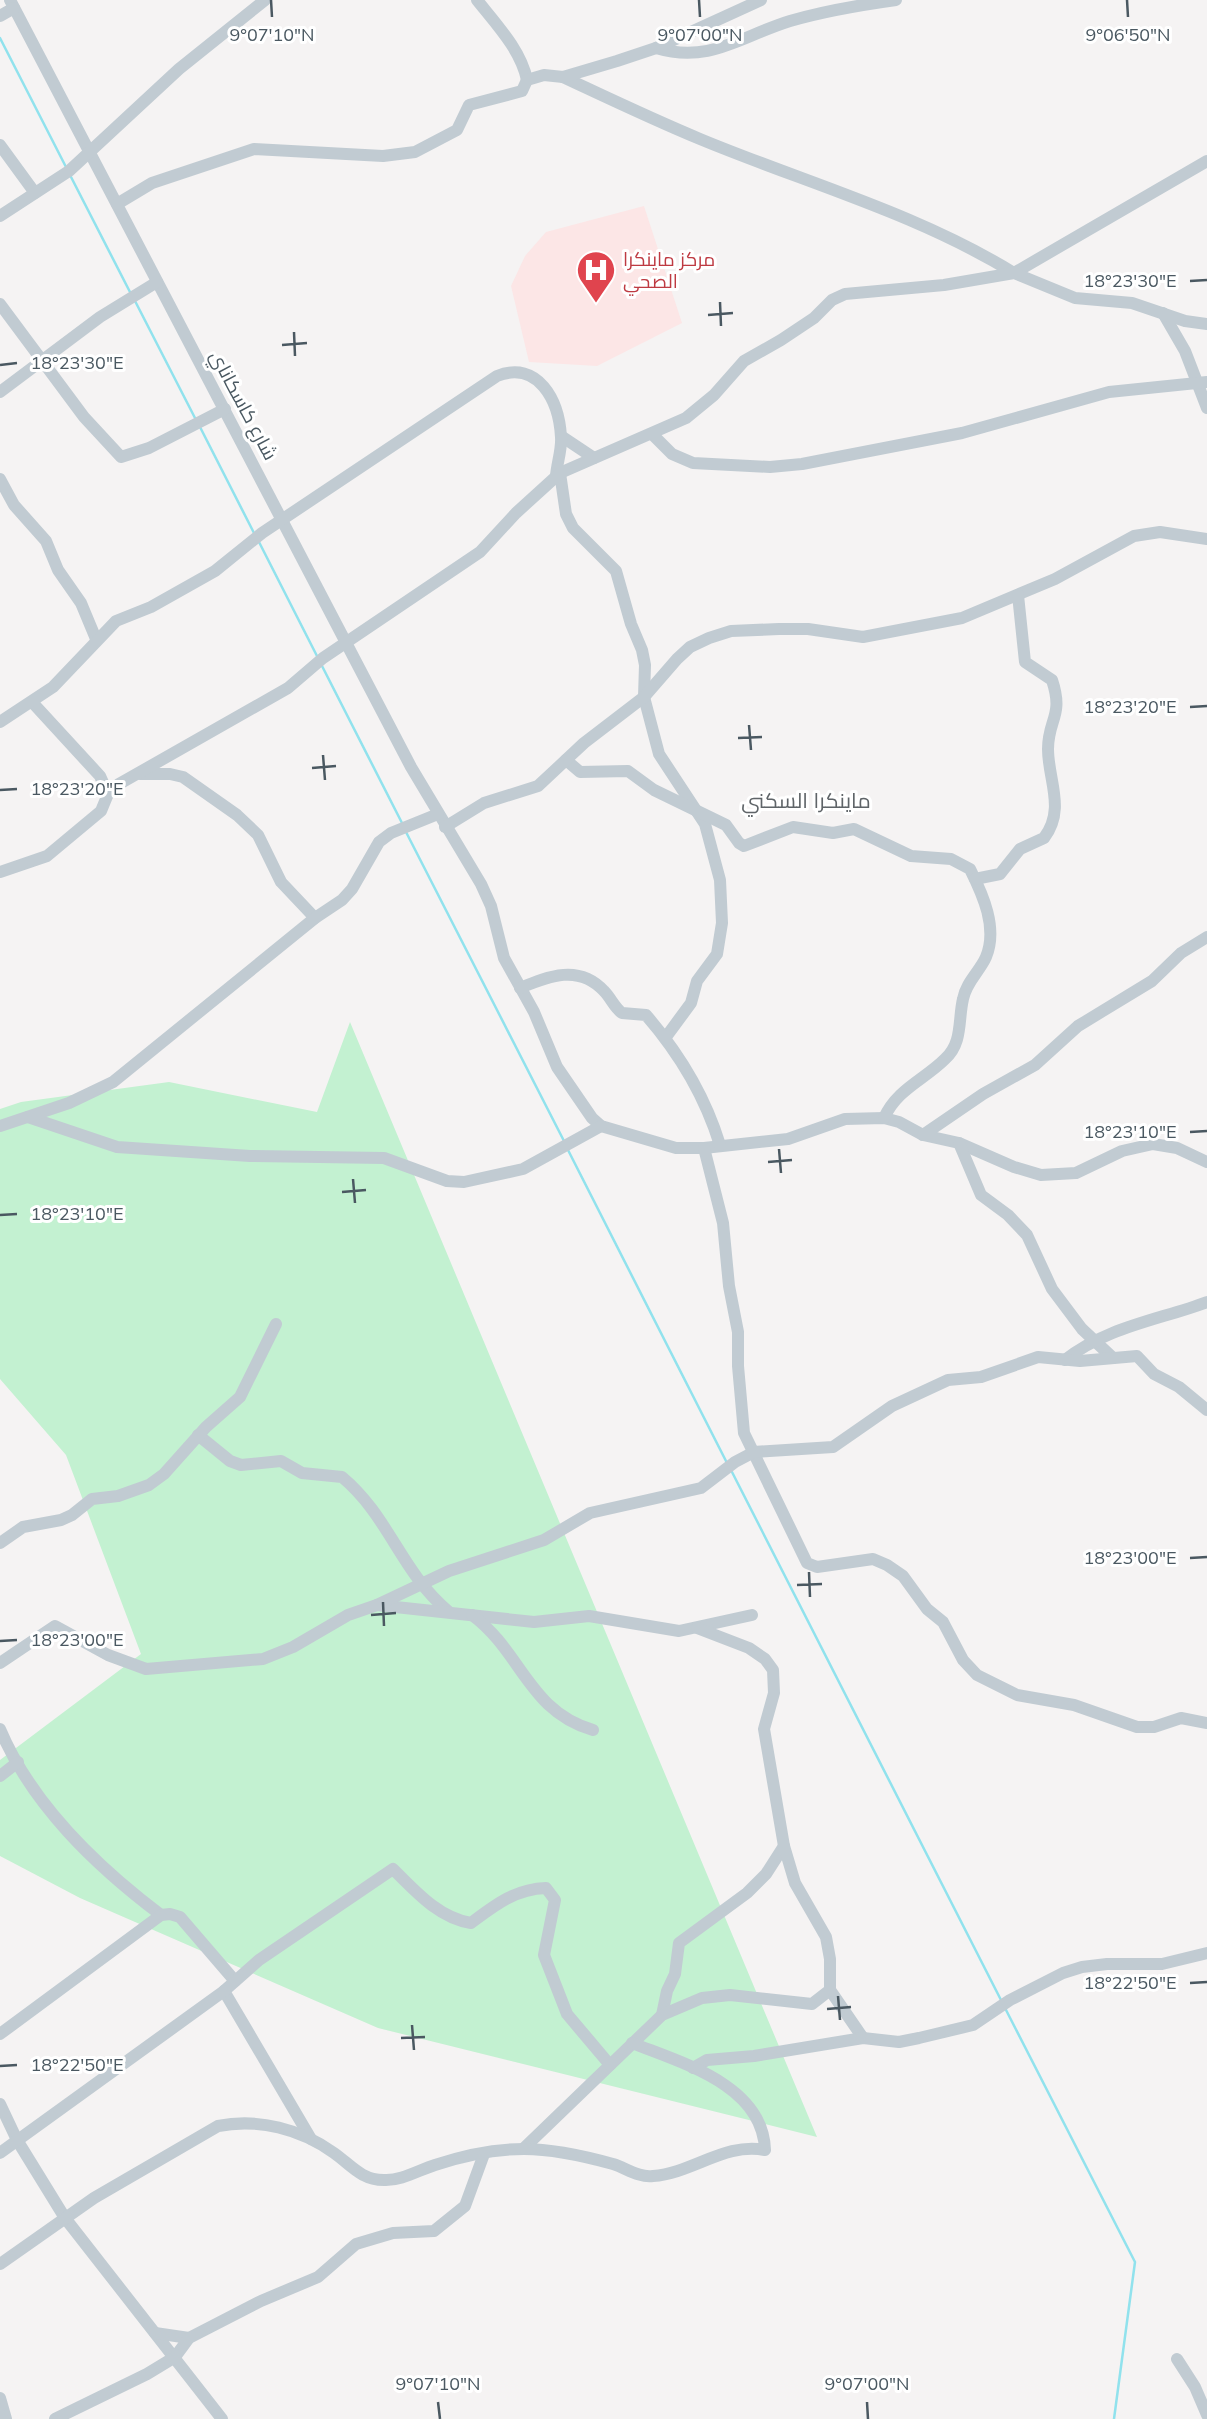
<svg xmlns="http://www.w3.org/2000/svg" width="1207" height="2419" font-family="Mulish,Cairo,sans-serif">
	<rect width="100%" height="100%" fill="#f5f3f3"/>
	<!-- medical -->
	<path fill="#fce6e6" d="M 644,206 L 682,323 L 597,366 L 529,362 L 511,286 L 525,256 L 546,232 Z"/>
	<!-- green -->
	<path fill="#c3f1d1" d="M 350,1022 L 817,2137 L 378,2028 L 80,1898 L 0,1856 L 0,1760 L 141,1654 L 66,1455 L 0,1379 L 0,1109 L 21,1102 L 169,1082 L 317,1112 Z"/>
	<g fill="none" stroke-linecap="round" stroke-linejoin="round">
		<!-- stream -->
		<g stroke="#91e2ed" stroke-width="2.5">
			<path d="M 0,38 L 67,169"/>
			<path d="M 70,175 L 131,294"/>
			<path d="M 134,299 L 195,418"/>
			<path d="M 200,427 L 254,533"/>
			<path d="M 259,542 L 318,658"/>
			<path d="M 321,664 L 402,823"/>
			<path d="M 406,832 L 564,1141"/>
			<path d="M 568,1150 L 727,1463"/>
			<path d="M 732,1472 L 1002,2002"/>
			<path d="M 1005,2008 L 1135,2262 L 1114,2419"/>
		</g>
		<!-- minor -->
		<g stroke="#c1cbd2" stroke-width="12">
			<path d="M 10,0 L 411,767 L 481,884 L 491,906 L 504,958 L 534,1012 L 557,1067 L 592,1118 L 601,1126 L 676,1148 L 704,1148 L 788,1139 L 845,1119 L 884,1118 L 899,1122 L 923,1135 L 959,1143 L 1014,1167 L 1041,1175 L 1076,1173 L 1122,1151 L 1153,1144 L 1177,1148 L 1207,1162"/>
			<path d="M 477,0 C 496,24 521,50 527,80"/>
			<path d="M 0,16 L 14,8"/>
			<path d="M 656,48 C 710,64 741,36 790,21 C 824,11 860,5 896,0"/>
			<path d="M 563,77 C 608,98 654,120 700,139 C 806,183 916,213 1014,273 L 1207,161"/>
			<path d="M 0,145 L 35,193"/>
			<path d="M 117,204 L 152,183 L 254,149 L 383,156 L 415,152 L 457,130 L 469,105 L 522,91 L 527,80 L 544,75 L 563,77 L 617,61 L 656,48 L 761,0"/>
			<path d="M 0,216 L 69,171 L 179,69 L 265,0"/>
			<path d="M 0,304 L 84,417 L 121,457 L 149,448 L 225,409"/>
			<path d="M 1163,313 L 1185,351 L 1207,408"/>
			<path d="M 0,392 L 100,317 L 157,282"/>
			<path d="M 652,434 L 672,454 L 693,463 L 770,467 L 802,464 L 962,433 L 1109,392 L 1207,382"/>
			<path d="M 561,436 L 594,458"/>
			<path d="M 560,473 L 566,514 L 573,528 L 616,571 L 631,624 L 642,650 L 645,665 L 644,697 L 659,754 L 705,824 L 720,880 L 722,923 L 717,954 L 697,981 L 691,1003 L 666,1037"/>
			<path d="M 0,479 L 14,505 L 46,541 L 58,570 L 81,603 L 96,639"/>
			<path d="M 32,702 L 100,776 L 108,794"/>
			<path d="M 0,722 L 53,687 L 116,621 L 151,607 L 215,571 L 262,533 L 497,376 C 538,360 559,400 561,437 C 562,449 557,463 556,476"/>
			<path d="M 566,760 L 580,772 L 628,771 L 654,790 L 726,825 L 739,843 L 744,846 L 793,827 L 833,833 L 854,829 L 911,856 L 951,859 L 970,869 C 983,895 998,928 986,957 C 980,971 966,982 963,999 C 958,1020 963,1043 945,1059 C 924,1080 897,1089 884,1118"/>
			<path d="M 140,774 L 170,774 L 183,777 L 237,815 L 258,835 L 281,882 L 315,918"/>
			<path d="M 445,827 L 484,803 L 538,786 L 584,743 L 644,697 L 677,659 L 690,647 L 709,638 L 731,631 L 779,629 L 808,629 L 863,637 L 962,618 L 1055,579 L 1134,536 L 1160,532 L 1207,539"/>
			<path d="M 0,872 L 47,856 L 101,811 L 108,794 L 119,784 L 288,688 L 323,658 L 480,552 L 516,513 L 560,473 L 686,418 L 714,395 L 744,361 L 781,340 L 814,318 L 832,300 L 845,294 L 944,285 L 1014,273 L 1075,298 L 1132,303 L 1185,321 L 1207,324"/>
			<path d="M 975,879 L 1000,874 L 1020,849 L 1044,838 C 1066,809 1048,780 1048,749 C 1048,719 1064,716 1052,680 L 1025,662 L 1018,595"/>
			<path d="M 520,988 C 549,976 579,964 604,991 C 611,998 614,1007 622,1013 L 646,1015 C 679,1053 705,1096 720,1145"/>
			<path d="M 28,1117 L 117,1147 L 250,1156 L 384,1158 L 447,1181 L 464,1182 L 523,1169 L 601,1126"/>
			<path d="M 0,1126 L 69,1103 L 113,1082 L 315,918 L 342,900 L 352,889 L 379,842 L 391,833 L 438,814"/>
			<path d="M 923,1135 L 983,1094 L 1035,1065 L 1078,1026 L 1152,981 L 1181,953 L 1207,937"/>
			<path d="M 959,1143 L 981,1195 L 1008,1215 L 1027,1235 L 1052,1289 L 1082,1329 L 1113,1358"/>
			<path d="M 704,1148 L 723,1223 L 729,1286 L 738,1332 L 738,1366 L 744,1433 L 807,1563 L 817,1567 L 873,1559 L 887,1565 L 903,1576 L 927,1609 L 943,1622 L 963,1660 L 977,1675 L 1017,1695 L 1074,1705 L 1137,1727 L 1154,1727 L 1181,1718 L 1207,1723"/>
			<path d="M 1065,1360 C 1106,1327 1159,1320 1207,1302"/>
			<path d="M 198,1435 L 230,1461 L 241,1465 L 281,1461 L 302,1473 L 342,1477 C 389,1516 401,1572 448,1611"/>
			<path d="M 0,1543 L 23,1527 L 61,1520 L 72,1515 L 92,1499 L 118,1496 L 149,1485 L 164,1474 L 206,1427 L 240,1397 L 276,1324"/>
			<path d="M 377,1605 L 534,1622 L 589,1616 L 679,1631 L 752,1615"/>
			<path d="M 472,1615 C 522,1652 528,1711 593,1730"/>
			<path d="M 0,1663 L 55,1626 L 108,1655 L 146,1669 L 263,1659 L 293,1647 L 348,1615 L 377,1605 L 449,1571 L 544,1540 L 590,1513 L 701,1488 L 735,1462 L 754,1452 L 833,1447 L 892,1406 L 948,1380 L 981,1377 L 1038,1357 L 1080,1361 L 1137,1356 L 1154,1374 L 1179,1387 L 1207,1410"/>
			<path d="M 0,1729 C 32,1805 96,1866 161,1915"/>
			<path d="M 0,1776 L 18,1762"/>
			<path d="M 830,1990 L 863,2038"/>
			<path d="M 224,1991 L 311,2139"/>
			<path d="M 662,2015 L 667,1991 L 675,1974 L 679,1943 L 747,1893 L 766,1874 L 784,1846"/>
			<path d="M 0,2034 L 161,1915 L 170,1914 L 180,1917 L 235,1981"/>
			<path d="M 693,2068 L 707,2060 L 754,2056 L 863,2038 L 899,2042 L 919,2038 L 973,2025 L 1010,2000 L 1063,1973 L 1082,1967 L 1107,1964 L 1162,1964 L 1207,1953"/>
			<path d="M 0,2104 L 17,2140 L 65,2218 L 222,2419"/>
			<path d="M 523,2149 L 662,2015 L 702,1998 L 730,1995 L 812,2004 L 830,1990 L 830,1959 L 826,1937 L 795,1883 L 784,1846 L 764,1729 L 774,1693 L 773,1670 L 765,1659 L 749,1648 L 697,1628"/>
			<path d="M 0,2153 L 224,1991 L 259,1960 L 393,1869 C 416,1892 439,1918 471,1923 C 495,1905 515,1889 546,1888 L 555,1900 L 544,1955 L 567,2014 L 610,2065"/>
			<path d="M 0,2264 L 94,2198 L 218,2126 C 258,2118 301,2129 334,2153 C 351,2165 361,2180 384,2180 C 401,2181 419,2170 435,2165 C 462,2156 495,2149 524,2149 C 554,2149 584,2156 613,2164 C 626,2168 639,2178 653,2176 C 693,2173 725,2142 765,2150 C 763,2085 682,2063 632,2043"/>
			<path d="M 155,2333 L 189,2338"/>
			<path d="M 1177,2359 L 1195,2387 L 1207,2415"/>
			<path d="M 0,2398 L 6,2419"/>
			<path d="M 55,2419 L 147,2374 L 175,2357 L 189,2338 L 261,2301 L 318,2277 L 356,2244 L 393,2233 L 434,2231 L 465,2206 L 484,2154"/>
		</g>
	</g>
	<!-- ticks -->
	<path fill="none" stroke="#4a5861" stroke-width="2.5" d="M 271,0 L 272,17M 699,0 L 700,17M 1127,0 L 1128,17M 1190,281 L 1207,280M 720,302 L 721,326M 708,315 L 733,313M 294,332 L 295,356M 282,345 L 307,343M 0,365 L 17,363M 1190,707 L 1207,706M 749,725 L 751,750M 738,738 L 762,737M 323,755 L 325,780M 312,768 L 336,766M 0,790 L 17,789M 1190,1132 L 1207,1131M 779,1149 L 781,1173M 768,1162 L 792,1160M 353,1179 L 355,1203M 342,1192 L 366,1190M 0,1215 L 17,1214M 1190,1558 L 1207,1557M 809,1572 L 810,1597M 797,1585 L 822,1584M 383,1602 L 384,1626M 371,1615 L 396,1613M 0,1641 L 17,1640M 1190,1983 L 1207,1982M 838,1996 L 840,2020M 827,2009 L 851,2007M 412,2025 L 414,2050M 401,2038 L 425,2037M 0,2066 L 17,2065M 438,2402 L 440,2419M 867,2402 L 868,2419"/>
	<!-- icons -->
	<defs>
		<g id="hospital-pin" transform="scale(2.0125)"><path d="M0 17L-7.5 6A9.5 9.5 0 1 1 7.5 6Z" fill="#e0444e" stroke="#fff"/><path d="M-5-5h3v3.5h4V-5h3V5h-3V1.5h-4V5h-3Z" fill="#fff"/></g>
	</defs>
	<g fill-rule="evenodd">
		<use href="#hospital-pin" x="596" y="270"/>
	</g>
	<g text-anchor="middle" stroke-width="6" stroke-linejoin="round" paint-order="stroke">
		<!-- health labels -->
		<g font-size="19" fill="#be3a42" stroke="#fff" text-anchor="start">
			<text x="623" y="266">مركز ماينكرا<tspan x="623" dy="22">الصحي</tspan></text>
		</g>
		<!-- street labels -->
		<g font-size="19" fill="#4a5861" stroke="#fff">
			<text transform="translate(244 405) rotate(62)" y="7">شارع كاسكاناي</text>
		</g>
		<!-- neighbourhood labels -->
		<g font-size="21" fill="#5f6468" stroke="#fff">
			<text x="806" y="808">ماينكرا السكني</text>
		</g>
	</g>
	<g font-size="18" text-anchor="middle" fill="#4a5861" stroke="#fff" stroke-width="6" stroke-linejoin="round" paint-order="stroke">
		<text x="272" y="41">9°07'10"N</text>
		<text x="700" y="41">9°07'00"N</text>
		<text x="1128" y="41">9°06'50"N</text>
		<text x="1130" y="287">18°23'30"E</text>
		<text x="77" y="369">18°23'30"E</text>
		<text x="1130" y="713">18°23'20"E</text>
		<text x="77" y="795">18°23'20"E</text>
		<text x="1130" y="1138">18°23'10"E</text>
		<text x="77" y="1220">18°23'10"E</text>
		<text x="1130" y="1564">18°23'00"E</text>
		<text x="77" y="1646">18°23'00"E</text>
		<text x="1130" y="1989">18°22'50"E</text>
		<text x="77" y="2071">18°22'50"E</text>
		<text x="438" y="2390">9°07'10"N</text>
		<text x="867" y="2390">9°07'00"N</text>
	</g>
</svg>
